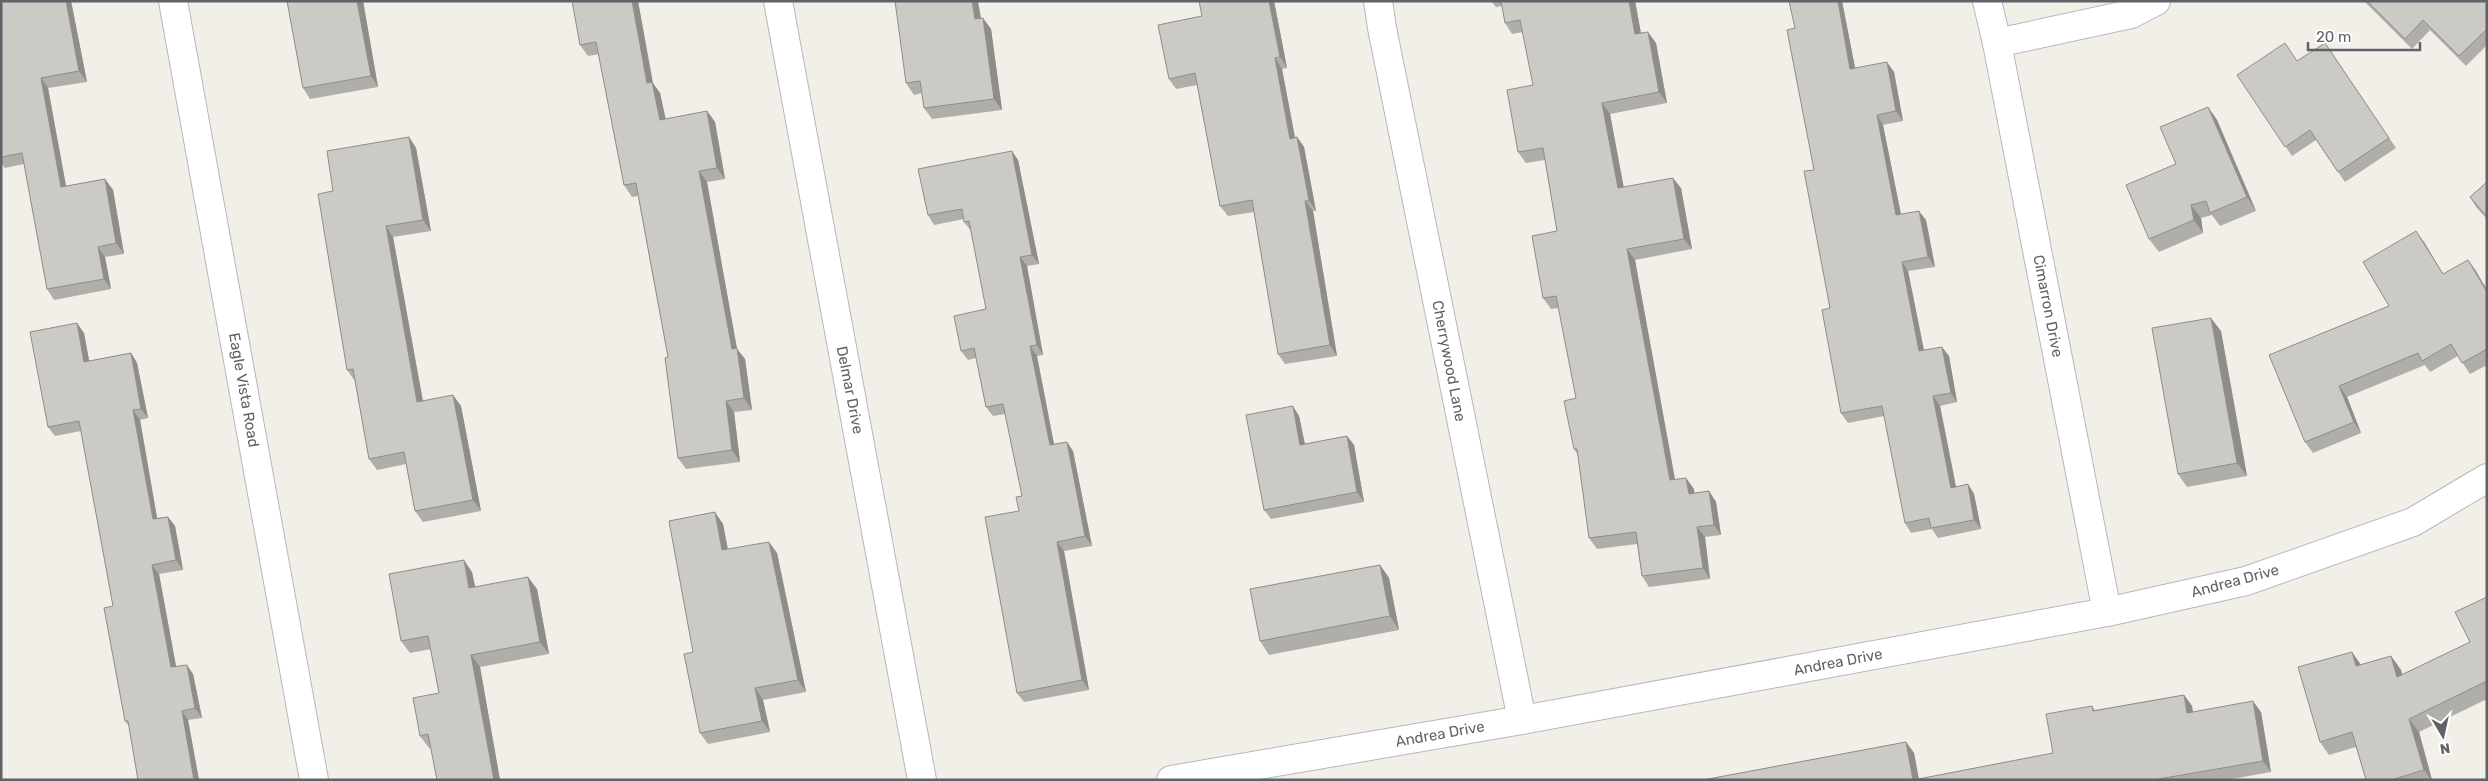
<svg xmlns="http://www.w3.org/2000/svg" width="2488" height="781" font-family="Rubik,sans-serif">
	<rect width="100%" height="100%" fill="#f1efe8"/>
	<g fill="none" stroke-linecap="round" stroke-linejoin="round">
		<!-- minor casing -->
		<g stroke="#b5b8bc" stroke-width="30">
			<g id="minor">
				<path d="M 173,1 L 314,780"/>
				<path d="M 778,1 L 922,780"/>
				<path d="M 1378,1 L 1382,28 L 1522,720"/>
				<path d="M 1987,1 L 1997,43 L 2107,612"/>
				<path d="M 1997,43 L 2131,14 L 2156,1"/>
				<path d="M 1171,780 L 1522,720 L 2107,612 L 2246,581 L 2413,522 L 2487,478"/>
			</g>
		</g>
		<!-- minor -->
		<use href="#minor" stroke="#fff" stroke-width="28"/>
	</g>
	<!-- wall -->
	<g fill="#afaea9">
		<path d="M 1,1 L 71,1 L 87,82 L 48,88 L 66,186 L 105,179 L 113,190 L 124,254 L 105,257 L 111,289 L 54,300 L 47,289 L 24,164 L 5,168 L 1,163 Z"/>
		<path d="M 287,1 L 363,1 L 378,87 L 310,99 L 303,88 Z"/>
		<path d="M 638,1 L 652,82 L 660,93 L 666,119 L 707,111 L 715,122 L 725,179 L 707,182 L 737,349 L 745,359 L 752,410 L 734,412 L 740,462 L 686,469 L 678,458 L 668,357 L 638,196 L 632,197 L 624,185 L 599,54 L 588,56 L 580,45 Z"/>
		<path d="M 1274,1 L 1287,68 L 1282,69 L 1295,137 L 1297,137 L 1304,147 L 1316,211 L 1313,211 L 1337,356 L 1285,364 L 1278,354 L 1254,212 L 1228,216 L 1220,206 L 1197,85 L 1176,89 L 1169,79 L 1202,16 Z"/>
		<path d="M 1491,1 L 1635,1 L 1641,33 L 1656,43 L 1667,103 L 1610,114 L 1623,187 L 1681,188 L 1692,249 L 1635,260 L 1675,479 L 1694,489 L 1694,493 L 1709,491 L 1716,502 L 1721,535 L 1705,537 L 1710,579 L 1649,587 L 1642,576 L 1637,544 L 1597,549 L 1589,538 L 1578,455 L 1574,449 L 1576,398 L 1559,308 L 1551,309 L 1543,298 L 1557,231 L 1545,160 L 1526,163 L 1518,152 L 1533,85 L 1523,32 L 1512,34 L 1505,23 L 1502,6 L 1496,7 Z"/>
		<path d="M 1842,1 L 1855,68 L 1894,72 L 1903,121 L 1883,125 L 1901,214 L 1926,220 L 1935,267 L 1908,271 L 1924,350 L 1949,356 L 1957,402 L 1940,406 L 1956,487 L 1968,484 L 1974,494 L 1981,529 L 1938,538 L 1932,529 L 1911,533 L 1905,523 L 1884,416 L 1848,423 L 1841,413 L 1814,170 L 1795,28 Z"/>
		<path d="M 2364,1 L 2487,1 L 2487,45 L 2466,66 L 2430,30 L 2412,49 Z"/>
		<path d="M 981,18 L 991,29 L 1002,110 L 932,119 L 924,108 L 922,93 L 914,95 L 906,83 Z"/>
		<path d="M 2325,43 L 2396,148 L 2345,182 L 2316,140 L 2292,156 L 2237,75 L 2298,61 Z"/>
		<path d="M 2208,107 L 2217,120 L 2256,211 L 2220,226 L 2212,215 L 2201,218 L 2203,233 L 2159,252 L 2149,239 L 2176,164 Z"/>
		<path d="M 409,137 L 416,148 L 431,231 L 393,237 L 423,401 L 461,406 L 481,511 L 423,522 L 415,511 L 406,464 L 377,470 L 369,459 L 355,381 L 347,370 L 333,191 Z"/>
		<path d="M 1018,160 L 1039,264 L 1027,266 L 1043,355 L 1037,356 L 1054,444 L 1067,442 L 1073,451 L 1092,546 L 1064,551 L 1089,690 L 1024,702 L 1017,693 L 1019,511 L 1022,496 L 1005,414 L 993,416 L 986,407 L 976,358 L 968,360 L 961,351 L 986,309 L 971,231 L 964,222 L 964,219 L 934,225 L 928,215 Z"/>
		<path d="M 2487,182 L 2487,219 L 2476,207 L 2470,197 Z"/>
		<path d="M 2424,242 L 2443,274 L 2468,260 L 2487,290 L 2487,365 L 2470,374 L 2458,356 L 2430,372 L 2425,365 L 2347,397 L 2361,433 L 2313,453 L 2305,442 L 2269,355 L 2389,306 Z"/>
		<path d="M 2221,331 L 2247,476 L 2187,487 L 2178,474 Z"/>
		<path d="M 84,333 L 89,361 L 131,353 L 137,363 L 148,418 L 140,420 L 157,518 L 168,517 L 175,526 L 183,570 L 159,574 L 176,666 L 193,674 L 202,718 L 188,720 L 199,780 L 138,780 L 129,726 L 125,721 L 113,606 L 81,431 L 55,436 L 48,427 Z"/>
		<path d="M 1299,416 L 1305,444 L 1347,436 L 1354,445 L 1364,502 L 1271,519 L 1264,510 Z"/>
		<path d="M 723,524 L 728,549 L 777,553 L 806,692 L 763,700 L 770,732 L 708,744 L 700,733 L 693,652 Z"/>
		<path d="M 1380,565 L 1389,578 L 1399,630 L 1269,655 L 1260,641 Z"/>
		<path d="M 472,572 L 475,587 L 537,589 L 549,654 L 480,667 L 500,780 L 437,780 L 431,747 L 429,748 L 420,736 L 439,693 L 431,649 L 410,653 L 401,641 Z"/>
		<path d="M 2487,597 L 2487,699 L 2419,732 L 2432,780 L 2366,780 L 2356,747 L 2329,755 L 2320,742 L 2361,665 L 2391,656 L 2401,670 L 2402,675 L 2470,642 Z"/>
		<path d="M 2184,695 L 2192,706 L 2193,712 L 2261,712 L 2271,772 L 2226,780 L 1703,780 L 1906,742 L 1914,753 L 1919,779 L 2053,753 L 2092,706 L 2095,710 Z"/>
	</g>
	<!-- shaded-wall -->
	<g fill="#8f8d8a">
		<path d="M 66,1 L 71,1 L 87,82 L 79,71 Z"/>
		<path d="M 357,1 L 363,1 L 378,87 L 371,76 Z"/>
		<path d="M 632,1 L 638,1 L 655,94 L 647,83 Z"/>
		<path d="M 972,1 L 978,1 L 983,30 L 975,19 Z"/>
		<path d="M 1269,1 L 1274,1 L 1287,68 L 1280,57 Z"/>
		<path d="M 1629,1 L 1635,1 L 1643,45 L 1635,34 Z"/>
		<path d="M 1838,1 L 1842,1 L 1857,78 L 1850,69 Z"/>
		<path d="M 983,18 L 991,29 L 1002,110 L 994,99 Z"/>
		<path d="M 1648,32 L 1656,43 L 1667,103 L 1659,92 Z"/>
		<path d="M 1275,58 L 1282,69 L 1297,149 L 1290,139 Z"/>
		<path d="M 1887,62 L 1894,72 L 1903,121 L 1896,111 Z"/>
		<path d="M 41,78 L 48,88 L 68,197 L 61,187 Z"/>
		<path d="M 652,82 L 660,93 L 668,132 L 660,120 Z"/>
		<path d="M 1602,103 L 1610,114 L 1626,199 L 1618,188 Z"/>
		<path d="M 2208,107 L 2217,120 L 2256,211 L 2247,197 Z"/>
		<path d="M 707,111 L 715,122 L 725,179 L 717,168 Z"/>
		<path d="M 1877,115 L 1883,125 L 1903,225 L 1896,215 Z"/>
		<path d="M 409,137 L 416,148 L 431,231 L 423,220 Z"/>
		<path d="M 1297,137 L 1304,147 L 1316,211 L 1309,200 Z"/>
		<path d="M 1012,151 L 1018,160 L 1039,264 L 1032,255 Z"/>
		<path d="M 699,171 L 707,182 L 737,349 L 745,359 L 752,410 L 744,398 L 732,349 Z"/>
		<path d="M 1673,178 L 1681,188 L 1692,249 L 1684,239 Z"/>
		<path d="M 105,179 L 113,190 L 124,254 L 116,243 Z"/>
		<path d="M 1305,201 L 1313,211 L 1337,356 L 1330,345 Z"/>
		<path d="M 2191,205 L 2201,218 L 2203,233 L 2194,220 Z"/>
		<path d="M 1919,211 L 1926,220 L 1935,267 L 1928,257 Z"/>
		<path d="M 386,226 L 393,237 L 425,413 L 417,402 Z"/>
		<path d="M 2416,231 L 2424,242 L 2450,286 L 2443,274 Z"/>
		<path d="M 98,247 L 105,257 L 111,289 L 104,279 Z"/>
		<path d="M 1627,249 L 1635,260 L 1677,491 L 1670,480 Z"/>
		<path d="M 1020,257 L 1027,266 L 1043,355 L 1037,345 Z"/>
		<path d="M 2468,260 L 2476,271 L 2487,290 L 2487,292 Z"/>
		<path d="M 1902,262 L 1908,271 L 1926,361 L 1919,351 Z"/>
		<path d="M 2211,318 L 2221,331 L 2247,476 L 2237,463 Z"/>
		<path d="M 77,323 L 84,333 L 91,371 L 84,362 Z"/>
		<path d="M 1030,346 L 1037,356 L 1056,455 L 1050,445 Z"/>
		<path d="M 1942,347 L 1949,356 L 1957,402 L 1951,393 Z"/>
		<path d="M 131,353 L 137,363 L 148,418 L 141,409 Z"/>
		<path d="M 2339,386 L 2347,397 L 2361,433 L 2354,422 Z"/>
		<path d="M 453,395 L 461,406 L 481,511 L 473,500 Z"/>
		<path d="M 1933,396 L 1940,406 L 1958,497 L 1951,488 Z"/>
		<path d="M 726,401 L 734,412 L 740,462 L 732,450 Z"/>
		<path d="M 1293,406 L 1299,416 L 1307,455 L 1300,445 Z"/>
		<path d="M 133,410 L 140,420 L 159,529 L 153,519 Z"/>
		<path d="M 1347,436 L 1354,445 L 1364,502 L 1357,492 Z"/>
		<path d="M 1067,442 L 1073,451 L 1092,546 L 1085,536 Z"/>
		<path d="M 1686,478 L 1694,489 L 1696,505 L 1689,494 Z"/>
		<path d="M 1968,484 L 1974,494 L 1981,529 L 1974,520 Z"/>
		<path d="M 1709,491 L 1716,502 L 1721,535 L 1714,525 Z"/>
		<path d="M 715,512 L 723,524 L 730,562 L 722,550 Z"/>
		<path d="M 168,517 L 175,526 L 183,570 L 176,560 Z"/>
		<path d="M 1697,527 L 1705,537 L 1710,579 L 1703,568 Z"/>
		<path d="M 769,542 L 777,553 L 806,692 L 798,680 Z"/>
		<path d="M 1057,542 L 1064,551 L 1089,690 L 1082,680 Z"/>
		<path d="M 464,560 L 472,572 L 478,600 L 469,588 Z"/>
		<path d="M 152,565 L 159,574 L 178,677 L 171,667 Z"/>
		<path d="M 1380,565 L 1389,578 L 1399,630 L 1390,616 Z"/>
		<path d="M 528,577 L 537,589 L 549,654 L 540,642 Z"/>
		<path d="M 2352,652 L 2361,665 L 2356,666 Z"/>
		<path d="M 471,655 L 480,667 L 500,780 L 494,780 Z"/>
		<path d="M 2391,656 L 2401,670 L 2407,691 L 2397,677 Z"/>
		<path d="M 187,665 L 193,674 L 202,718 L 195,708 Z"/>
		<path d="M 755,688 L 763,700 L 770,732 L 762,721 Z"/>
		<path d="M 2184,695 L 2192,706 L 2194,724 L 2187,713 Z"/>
		<path d="M 2253,701 L 2261,712 L 2271,772 L 2263,761 Z"/>
		<path d="M 182,711 L 188,720 L 199,780 L 194,780 Z"/>
		<path d="M 2409,719 L 2419,732 L 2432,780 L 2431,780 L 2424,770 Z"/>
		<path d="M 1906,742 L 1914,753 L 1919,780 L 1913,780 Z"/>
	</g>
	<!-- building -->
	<g fill="#cccac5" stroke="#8f8d8a">
		<path d="M 1,1 L 66,1 L 79,71 L 41,78 L 61,187 L 105,179 L 116,243 L 98,247 L 104,279 L 47,289 L 22,153 L 1,157 Z"/>
		<path d="M 287,1 L 357,1 L 371,76 L 303,88 Z"/>
		<path d="M 572,1 L 632,1 L 647,83 L 652,82 L 660,120 L 707,111 L 717,168 L 699,171 L 732,349 L 737,348 L 744,398 L 726,401 L 732,450 L 678,458 L 665,358 L 668,357 L 636,183 L 624,185 L 596,42 L 580,45 Z"/>
		<path d="M 895,1 L 972,1 L 975,19 L 983,18 L 994,99 L 924,108 L 920,81 L 906,83 Z"/>
		<path d="M 1199,1 L 1269,1 L 1280,57 L 1275,58 L 1290,139 L 1297,137 L 1309,200 L 1305,201 L 1330,345 L 1278,354 L 1252,200 L 1220,206 L 1195,73 L 1169,79 L 1158,25 L 1202,16 Z"/>
		<path d="M 1501,1 L 1629,1 L 1635,34 L 1648,32 L 1659,92 L 1602,103 L 1618,188 L 1673,178 L 1684,239 L 1627,249 L 1670,480 L 1686,478 L 1689,494 L 1709,491 L 1714,525 L 1697,527 L 1703,568 L 1642,576 L 1636,532 L 1589,538 L 1577,449 L 1574,449 L 1564,401 L 1576,398 L 1556,296 L 1543,298 L 1532,236 L 1557,231 L 1543,148 L 1518,152 L 1507,90 L 1533,85 L 1520,20 L 1505,23 Z"/>
		<path d="M 1789,1 L 1838,1 L 1850,69 L 1887,62 L 1896,111 L 1877,115 L 1896,215 L 1919,211 L 1928,257 L 1902,262 L 1919,351 L 1942,347 L 1951,393 L 1933,396 L 1951,488 L 1968,484 L 1974,520 L 1931,528 L 1929,518 L 1905,523 L 1882,406 L 1841,413 L 1822,310 L 1830,308 L 1804,171 L 1814,170 L 1787,30 L 1795,28 Z"/>
		<path d="M 2367,1 L 2487,1 L 2487,29 L 2459,56 L 2423,20 L 2405,39 Z"/>
		<path d="M 2285,43 L 2297,61 L 2325,43 L 2389,138 L 2338,172 L 2310,130 L 2285,147 L 2237,75 Z"/>
		<path d="M 2208,107 L 2247,197 L 2210,213 L 2206,201 L 2191,205 L 2194,220 L 2149,239 L 2126,185 L 2176,164 L 2160,127 Z"/>
		<path d="M 409,137 L 423,220 L 386,226 L 417,402 L 453,395 L 473,500 L 415,511 L 404,452 L 369,459 L 353,369 L 347,370 L 318,194 L 333,191 L 327,151 Z"/>
		<path d="M 1012,151 L 1032,255 L 1020,257 L 1037,345 L 1030,346 L 1050,445 L 1067,442 L 1085,536 L 1057,542 L 1082,680 L 1017,693 L 985,517 L 1019,511 L 1016,497 L 1022,496 L 1003,404 L 986,407 L 974,348 L 961,351 L 954,316 L 986,309 L 969,221 L 964,222 L 962,209 L 928,215 L 918,169 Z"/>
		<path d="M 2487,182 L 2487,217 L 2470,197 Z"/>
		<path d="M 2416,231 L 2443,274 L 2468,260 L 2487,292 L 2487,349 L 2462,363 L 2451,344 L 2422,361 L 2418,353 L 2339,386 L 2354,422 L 2305,442 L 2269,355 L 2389,306 L 2363,262 Z"/>
		<path d="M 2211,318 L 2237,463 L 2178,474 L 2152,328 Z"/>
		<path d="M 77,323 L 84,362 L 131,353 L 141,409 L 133,410 L 153,519 L 168,517 L 176,560 L 152,565 L 171,667 L 187,665 L 195,708 L 182,711 L 194,780 L 138,780 L 128,721 L 125,721 L 104,608 L 113,606 L 79,421 L 48,427 L 30,332 Z"/>
		<path d="M 1293,406 L 1300,445 L 1347,436 L 1357,492 L 1264,510 L 1246,415 Z"/>
		<path d="M 715,512 L 722,550 L 769,542 L 798,680 L 755,688 L 762,721 L 700,733 L 684,654 L 693,652 L 669,521 Z"/>
		<path d="M 464,560 L 469,588 L 528,577 L 540,642 L 471,655 L 494,780 L 437,780 L 428,734 L 420,736 L 413,698 L 439,693 L 428,636 L 401,641 L 389,574 Z"/>
		<path d="M 1380,565 L 1390,616 L 1260,641 L 1250,589 Z"/>
		<path d="M 2487,597 L 2487,681 L 2409,719 L 2424,770 L 2391,780 L 2366,780 L 2352,732 L 2320,742 L 2298,667 L 2352,652 L 2356,666 L 2391,656 L 2397,677 L 2470,642 L 2455,612 Z"/>
		<path d="M 2184,695 L 2187,713 L 2253,701 L 2263,761 L 2153,780 L 1703,780 L 1906,742 L 1913,780 L 2053,753 L 2046,714 L 2092,706 L 2093,711 Z"/>
	</g>
	<g text-anchor="middle" stroke-width="5" stroke-linejoin="round" paint-order="stroke">
		<!-- street labels -->
		<g font-size="15" fill="#5f6368" stroke="#fff">
			<text transform="translate(2048 306) rotate(79)" y="5">Cimarron Drive</text>
			<text transform="translate(1449 361) rotate(79)" y="5">Cherrywood Lane</text>
			<text transform="translate(244 390) rotate(80)" y="5">Eagle Vista Road</text>
			<text transform="translate(850 390) rotate(79)" y="5">Delmar Drive</text>
			<text transform="translate(2235 581) rotate(-15)" y="5">Andrea Drive</text>
			<text transform="translate(1838 662) rotate(-11)" y="5">Andrea Drive</text>
			<text transform="translate(1440 734) rotate(-10)" y="5">Andrea Drive</text>
		</g>
	</g>
	<!-- border -->
	<rect width="2488" height="781" fill="none" stroke="#5f6368" stroke-width="5"/>
	<!-- north arrow -->
	<g transform="translate(2443 736) rotate(171)" stroke="#ffffff" stroke-width="4" paint-order="stroke">
	<path d="M0-4L9 19L0 12L-9 19Z" fill="#5f6368"/>
	<text y="-8" font-size="14" font-weight="bold" text-anchor="middle" fill="#5f6368">N</text>
	</g>
	<!-- scale -->
	<path d="M2308 42v8h112v-8" fill="none" stroke="#5f6368" stroke-width="2.5"/>
	<text x="2316" y="42" font-size="15" fill="#5f6368" stroke="#ffffff" stroke-width="4" paint-order="stroke">20 m</text>
</svg>
